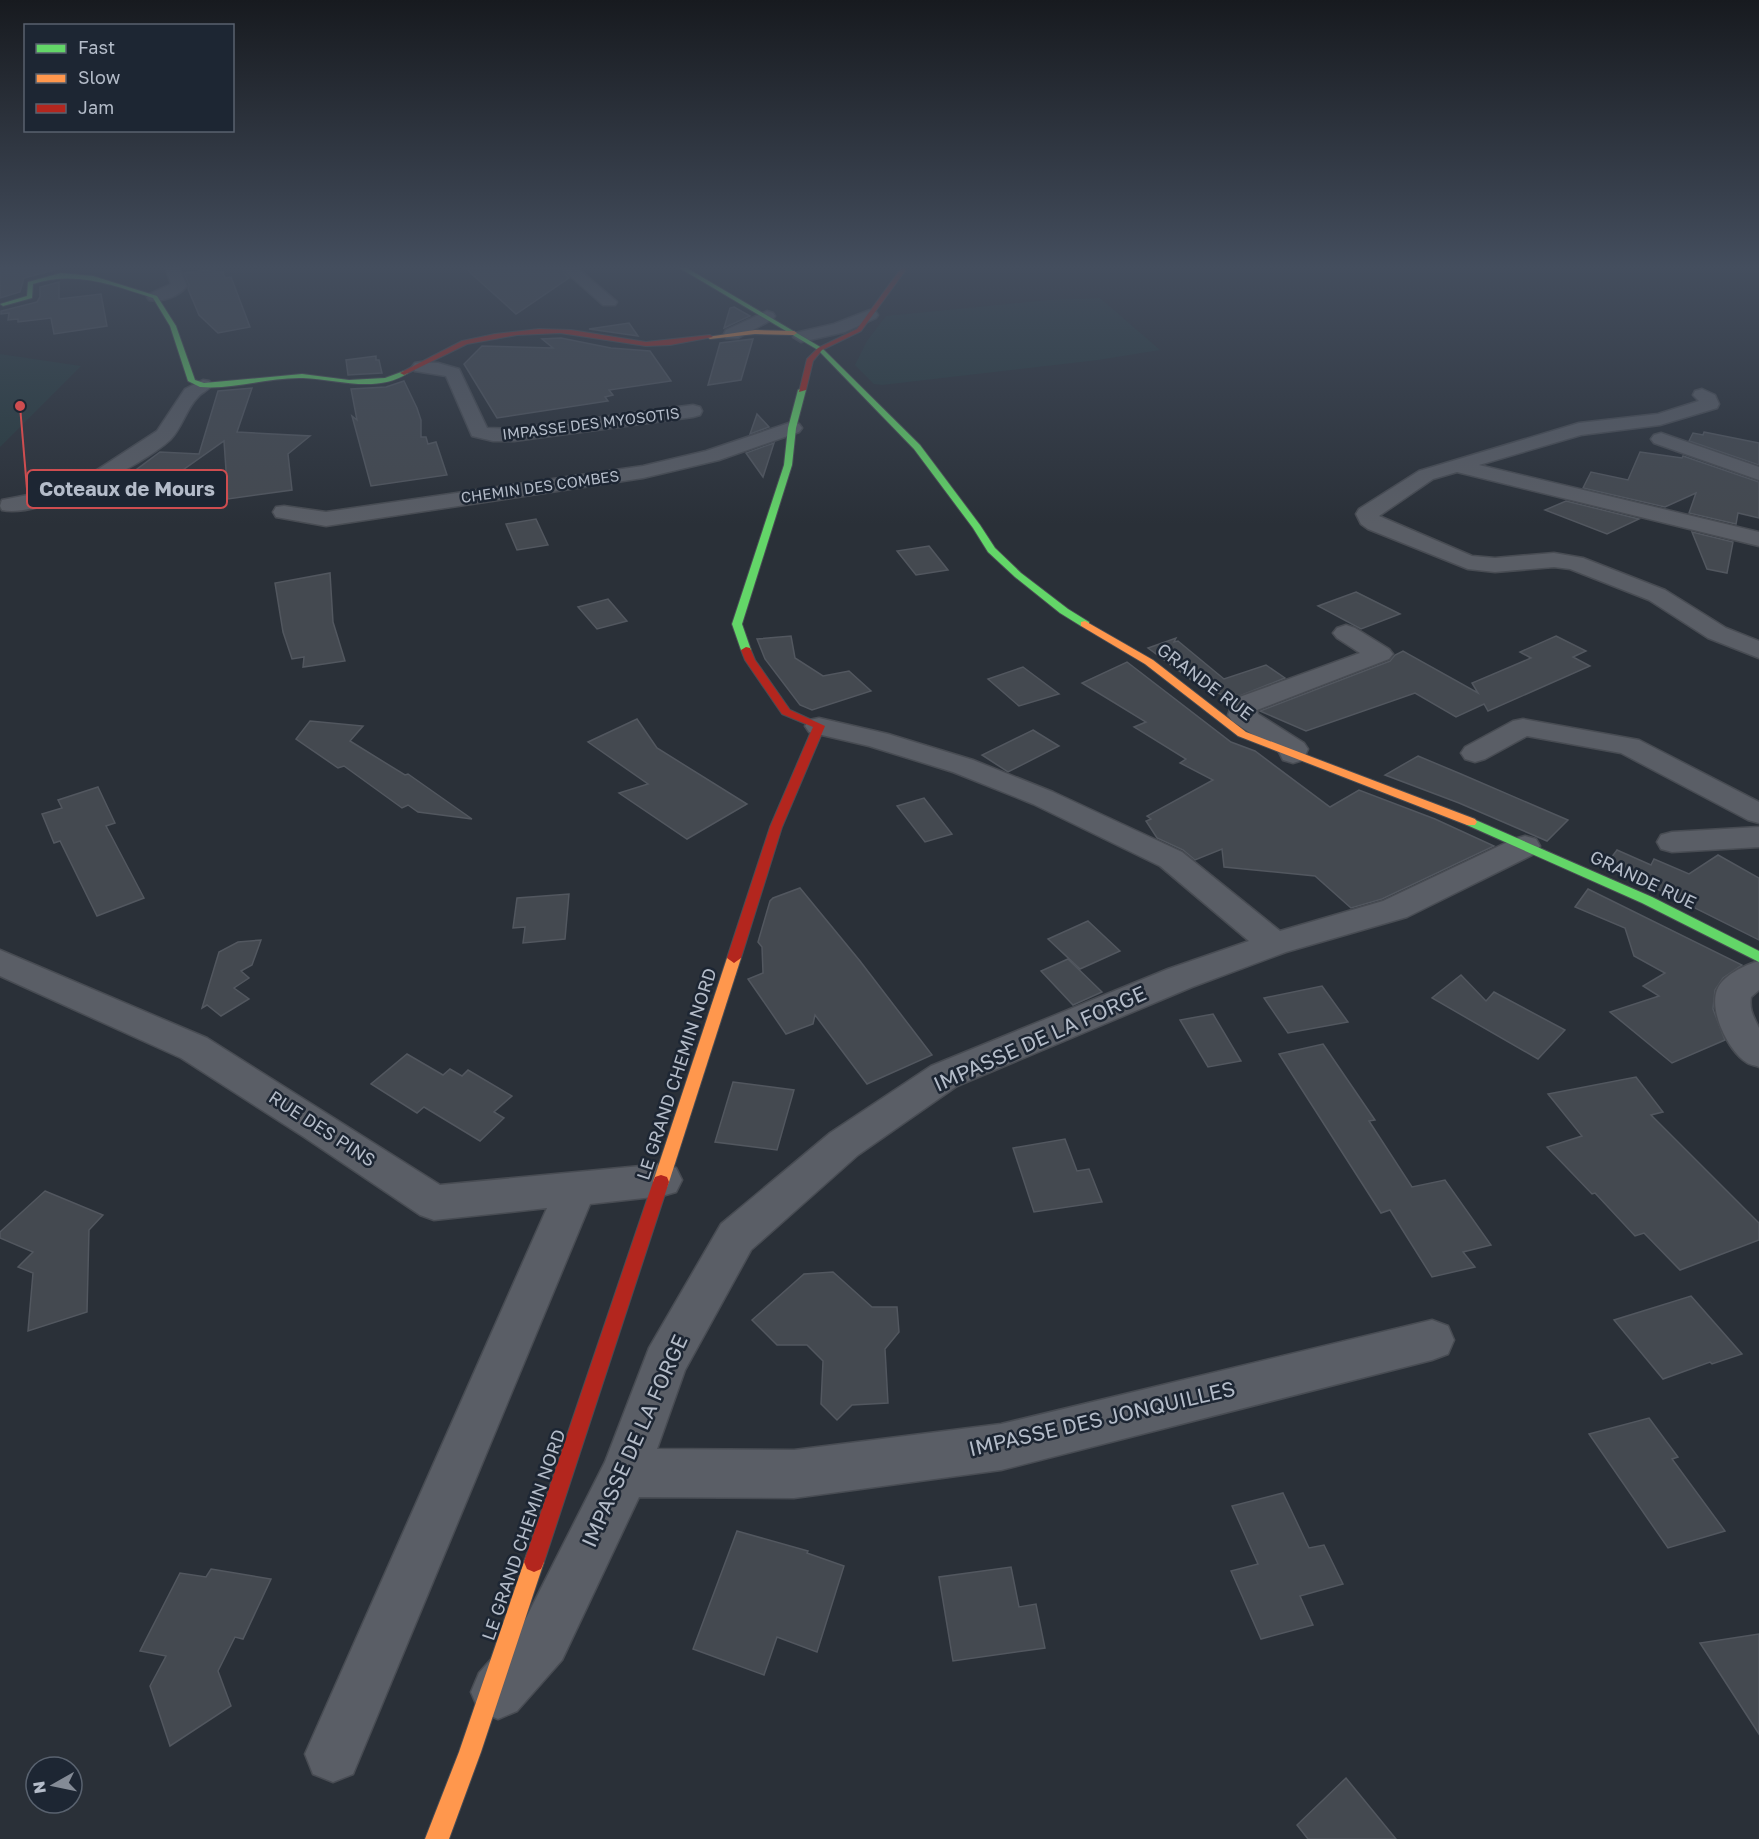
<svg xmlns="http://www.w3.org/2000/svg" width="1759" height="1839" font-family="'Golos Text',sans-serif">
	<rect width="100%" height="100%" fill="#2a3038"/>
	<!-- green -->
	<g fill="#273a3e">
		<path d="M 1100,298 L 1160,350 L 1098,360 L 882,385 L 874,384 L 855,365 L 867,341 L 886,316 L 1048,300 Z"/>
		<path d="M 0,354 L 81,366 L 0,447 Z"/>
	</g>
	<!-- building -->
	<g fill="#444950" stroke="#52575f" stroke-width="1.5">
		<path d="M 0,267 L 58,267 L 58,269 L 24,278 L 20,292 L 0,298 Z"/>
		<path d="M 464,267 L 558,267 L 569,278 L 516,314 Z"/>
		<path d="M 214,269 L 214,271 L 223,272 L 225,278 L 231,277 L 250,327 L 218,333 L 199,315 L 188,289 L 189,285 L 184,273 Z"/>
		<path d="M 59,282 L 59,299 L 101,294 L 107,326 L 54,334 L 51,318 L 18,322 L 18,319 L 8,320 L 9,313 L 1,314 L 1,311 L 37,302 L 40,297 L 40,287 Z"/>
		<path d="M 734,307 L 750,316 L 724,328 L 730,308 Z"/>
		<path d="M 629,323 L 638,336 L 589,329 Z"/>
		<path d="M 561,338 L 611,348 L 650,351 L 671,381 L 609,390 L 613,395 L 605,397 L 608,401 L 497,418 L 464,364 L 482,346 L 553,348 L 542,339 Z"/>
		<path d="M 753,339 L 741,380 L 708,385 L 720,343 Z"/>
		<path d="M 376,356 L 376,360 L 379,360 L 382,373 L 348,375 L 346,360 Z"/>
		<path d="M 404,381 L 417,408 L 421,420 L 421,437 L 426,437 L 428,444 L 436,442 L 447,475 L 371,486 L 352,416 L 357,420 L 351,389 L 386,387 Z"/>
		<path d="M 252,388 L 237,432 L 310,436 L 288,454 L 292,490 L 228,499 L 224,441 L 156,489 L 121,481 L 160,452 L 199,454 L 218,391 Z"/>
		<path d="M 757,414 L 769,427 L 750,434 Z"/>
		<path d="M 1704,432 L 1759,443 L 1759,465 L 1689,441 L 1693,433 L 1703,435 Z"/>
		<path d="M 774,443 L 763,477 L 746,453 Z"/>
		<path d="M 1640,452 L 1682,458 L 1683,456 L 1759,482 L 1759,518 L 1738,513 L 1736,524 L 1689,513 L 1696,493 L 1665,507 L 1583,488 L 1591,472 L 1628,480 Z"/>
		<path d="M 1566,501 L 1639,519 L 1607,534 L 1545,510 Z"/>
		<path d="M 536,519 L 548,545 L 517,550 L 506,524 Z"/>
		<path d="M 1692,532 L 1733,542 L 1727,573 L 1707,569 Z"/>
		<path d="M 929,546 L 948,570 L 916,575 L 897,551 Z"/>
		<path d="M 330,573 L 333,622 L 345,661 L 303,667 L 304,657 L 292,659 L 283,632 L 275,583 Z"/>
		<path d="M 1356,592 L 1400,614 L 1361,629 L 1318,606 Z"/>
		<path d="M 608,599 L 627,621 L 597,629 L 578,607 Z"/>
		<path d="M 791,636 L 795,658 L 823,676 L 849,671 L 871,691 L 812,710 L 800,705 L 765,659 L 757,639 Z"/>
		<path d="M 1556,636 L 1586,651 L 1573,657 L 1590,666 L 1488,711 L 1484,704 L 1456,717 L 1415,693 L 1306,731 L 1260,711 L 1390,661 L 1395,655 L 1403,651 L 1478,693 L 1472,683 L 1531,658 L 1520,652 Z"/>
		<path d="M 1176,638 L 1174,642 L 1178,641 L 1224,679 L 1266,665 L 1285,678 L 1232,699 L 1197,684 L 1148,648 Z"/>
		<path d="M 1127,662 L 1231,742 L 1255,751 L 1330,807 L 1359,790 L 1435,819 L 1494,846 L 1382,899 L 1351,908 L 1315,876 L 1224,867 L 1222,849 L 1195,860 L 1183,850 L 1157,838 L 1146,821 L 1151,819 L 1147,816 L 1213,780 L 1180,763 L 1186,759 L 1134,727 L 1146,722 L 1082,683 Z"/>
		<path d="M 1023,667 L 1059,694 L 1019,706 L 988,679 Z"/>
		<path d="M 637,719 L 657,748 L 747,804 L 687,839 L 619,793 L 648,784 L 588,742 Z"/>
		<path d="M 310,721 L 363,726 L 350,741 L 405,775 L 408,774 L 472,819 L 418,812 L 408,805 L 402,808 L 344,766 L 338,768 L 296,739 Z"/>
		<path d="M 1033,730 L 1059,746 L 1008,772 L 982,755 Z"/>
		<path d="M 1418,756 L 1461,774 L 1568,820 L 1547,841 L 1459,803 L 1385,775 Z"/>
		<path d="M 98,787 L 115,823 L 106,826 L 144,898 L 97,916 L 60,841 L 54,843 L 42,814 L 62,808 L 58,800 Z"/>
		<path d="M 924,798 L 952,834 L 925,842 L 897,806 Z"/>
		<path d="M 1617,850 L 1651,865 L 1654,859 L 1689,874 L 1718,855 L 1759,878 L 1759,940 L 1659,890 L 1605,866 Z"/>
		<path d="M 800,888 L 860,961 L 932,1055 L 867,1084 L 815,1015 L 813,1024 L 786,1034 L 748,979 L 763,973 L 762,947 L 758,942 L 770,901 L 773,898 Z"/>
		<path d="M 1588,889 L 1742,965 L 1723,978 L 1715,990 L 1713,1009 L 1725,1040 L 1672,1063 L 1610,1012 L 1659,996 L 1643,986 L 1665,973 L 1634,956 L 1625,928 L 1575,907 Z"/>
		<path d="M 569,894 L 565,939 L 523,943 L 525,927 L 513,928 L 517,898 Z"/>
		<path d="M 1088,921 L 1120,951 L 1080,969 L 1048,939 Z"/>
		<path d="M 261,940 L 252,965 L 241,971 L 249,978 L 234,988 L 249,999 L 221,1016 L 207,1005 L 202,1008 L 219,952 L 238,942 Z"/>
		<path d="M 1068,959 L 1102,992 L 1073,1005 L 1041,971 Z"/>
		<path d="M 1461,975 L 1486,1001 L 1494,992 L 1565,1030 L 1538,1059 L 1432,998 Z"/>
		<path d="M 1322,986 L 1348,1022 L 1288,1033 L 1264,998 Z"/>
		<path d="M 1213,1014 L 1241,1061 L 1208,1067 L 1180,1020 Z"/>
		<path d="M 1323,1044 L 1375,1120 L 1369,1121 L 1412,1187 L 1445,1180 L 1491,1245 L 1463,1252 L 1475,1267 L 1432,1277 L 1390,1210 L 1381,1213 L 1279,1054 Z"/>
		<path d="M 407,1054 L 443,1075 L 450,1069 L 462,1076 L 468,1070 L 512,1096 L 494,1112 L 504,1118 L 480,1141 L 424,1107 L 417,1113 L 371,1084 Z"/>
		<path d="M 1636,1077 L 1663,1112 L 1651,1115 L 1759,1223 L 1759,1240 L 1680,1270 L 1644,1233 L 1635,1236 L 1595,1193 L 1592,1194 L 1547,1147 L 1582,1136 L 1548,1094 Z"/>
		<path d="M 733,1082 L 794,1090 L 777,1150 L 715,1142 Z"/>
		<path d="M 1065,1139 L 1077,1171 L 1089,1169 L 1102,1202 L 1034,1212 L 1013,1148 Z"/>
		<path d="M 45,1191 L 103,1215 L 89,1230 L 87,1312 L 28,1331 L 33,1273 L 18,1267 L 33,1252 L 0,1238 L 0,1232 Z"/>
		<path d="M 833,1272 L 872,1307 L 897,1307 L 899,1332 L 885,1349 L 888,1403 L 852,1405 L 837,1420 L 821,1404 L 823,1361 L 807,1345 L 777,1345 L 752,1320 L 804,1274 Z"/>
		<path d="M 1691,1296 L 1742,1354 L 1712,1364 L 1710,1362 L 1663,1379 L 1614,1320 Z"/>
		<path d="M 1649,1418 L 1678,1457 L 1672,1459 L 1725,1531 L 1668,1548 L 1589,1434 Z"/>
		<path d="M 1283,1493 L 1309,1548 L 1324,1545 L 1343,1584 L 1300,1596 L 1313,1625 L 1261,1639 L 1231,1571 L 1258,1564 L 1232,1506 Z"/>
		<path d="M 737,1531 L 808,1551 L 807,1553 L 844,1566 L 817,1652 L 777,1637 L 764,1675 L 693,1649 Z"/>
		<path d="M 1011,1567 L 1019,1607 L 1036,1604 L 1045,1648 L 953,1661 L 939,1577 Z"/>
		<path d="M 211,1569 L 271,1579 L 243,1639 L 235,1637 L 218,1671 L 231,1706 L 170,1746 L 150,1686 L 166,1656 L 140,1651 L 180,1573 L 206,1577 Z"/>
		<path d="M 1759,1634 L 1759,1734 L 1700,1643 Z"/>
		<path d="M 1346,1778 L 1396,1839 L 1308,1839 L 1297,1825 Z"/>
	</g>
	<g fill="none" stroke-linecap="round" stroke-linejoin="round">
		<!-- street casing -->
		<g stroke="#484c53" stroke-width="3">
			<g id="street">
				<path d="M 165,267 L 179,267 L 187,286 C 179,296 162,303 149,300 L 147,297 L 149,294 L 171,284 Z"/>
				<path d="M 560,267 L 576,267 L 617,302 L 615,305 L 603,305 Z"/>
				<path d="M 870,310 L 876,312 L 878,315 L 876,318 L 845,332 L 801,342 L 793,337 L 795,333 L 834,324 Z"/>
				<path d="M 767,311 L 773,313 L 775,316 L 773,319 L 738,338 L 726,338 L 724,334 L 726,330 Z"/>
				<path d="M 421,362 L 438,363 L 459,369 L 487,428 L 514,429 L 693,405 L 700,407 L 702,411 L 700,415 L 693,417 L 514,441 L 493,441 L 472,436 L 446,376 L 415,371 L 412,367 L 415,363 Z"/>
				<path d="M 203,380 L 209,381 L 212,385 C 208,391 202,392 198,397 C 186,409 182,428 170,440 C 143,465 39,519 2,510 L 0,506 L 2,500 L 33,494 L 97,470 L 157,431 L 185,389 Z"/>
				<path d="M 1702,389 L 1715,395 L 1719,404 L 1717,408 L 1660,425 L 1581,435 L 1479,465 L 1759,532 L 1759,546 L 1457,472 L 1433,479 L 1379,516 L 1472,556 L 1495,558 L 1554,553 L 1583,558 L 1665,590 L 1726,628 L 1759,641 L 1759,658 L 1708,638 L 1649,600 L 1570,569 L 1554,567 L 1495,572 L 1468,569 L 1368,529 L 1361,524 L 1356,514 L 1359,509 L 1419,471 L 1579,423 L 1658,414 L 1699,401 L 1693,395 L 1695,391 Z"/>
				<path d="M 792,422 L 799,424 L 802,428 L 799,432 L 719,460 L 643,478 L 326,526 L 276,517 L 273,512 L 276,507 L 284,506 L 326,512 L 643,466 L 706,451 Z"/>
				<path d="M 1661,433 L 1759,467 L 1759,480 L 1654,443 L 1651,439 L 1654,435 Z"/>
				<path d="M 1346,625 L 1355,628 L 1389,649 L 1393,654 L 1389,659 L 1257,710 L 1258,714 L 1304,743 L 1308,749 L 1303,760 L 1293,763 L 1283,760 L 1279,752 L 1232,721 L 1228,715 L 1234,699 L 1360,653 L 1337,638 L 1333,633 L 1337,628 Z"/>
				<path d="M 819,718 L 888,734 L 973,760 L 1053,792 L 1182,852 L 1280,931 L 1383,901 L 1514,839 L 1525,836 L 1536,839 L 1540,846 L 1536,853 L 1407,917 L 1286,952 L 1192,987 L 957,1086 L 858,1155 L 751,1250 L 685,1370 L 657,1449 L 794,1450 L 1001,1424 L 1432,1320 L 1448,1326 L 1454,1340 L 1448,1354 L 1432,1360 L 1001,1470 L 794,1498 L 639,1497 L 562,1660 L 517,1711 L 498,1719 L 479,1711 L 471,1692 L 479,1673 L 524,1622 L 605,1462 L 649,1348 L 721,1224 L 830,1133 L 931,1066 L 1168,969 L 1249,941 L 1160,866 L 1033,804 L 953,772 L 869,746 L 809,732 L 805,726 L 809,720 Z"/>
				<path d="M 1523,719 L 1639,740 L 1759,802 L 1759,823 L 1748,820 L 1621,753 L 1527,736 L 1485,759 L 1475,762 L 1465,759 L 1461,753 L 1465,747 L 1513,721 Z"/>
				<path d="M 1759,827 L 1759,847 L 1672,852 L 1661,849 L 1657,842 L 1661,835 L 1672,832 Z"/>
				<path d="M 0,950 L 207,1038 L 440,1185 L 662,1164 L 676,1168 L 682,1180 L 676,1192 L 662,1196 L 590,1204 L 353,1774 L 333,1782 L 313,1774 L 305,1754 L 547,1208 L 434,1220 L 420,1215 L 304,1137 L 181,1058 L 0,976 Z"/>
				<path d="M 1759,961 L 1759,990 L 1751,997 C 1749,1010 1754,1017 1759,1028 C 1759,1038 1759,1056 1759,1067 C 1755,1065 1749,1065 1746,1062 C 1728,1050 1709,1011 1717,990 C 1723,975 1745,965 1759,961 Z"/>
			</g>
		</g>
		<!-- fast casing -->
		<g stroke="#484c53" stroke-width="2">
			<g id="fast">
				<path d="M 678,267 L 685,267 L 822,348 L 920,445 L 980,525 L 995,548 L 1021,573 L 1068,609 L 1089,622 L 1089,626 L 1081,626 L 1060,613 L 1015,577 L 988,552 L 973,528 L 914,449 L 818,350 Z"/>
				<path d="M 61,273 L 93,276 L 157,296 L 176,326 L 195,380 L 204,383 L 302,374 L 349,380 L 385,378 L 404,371 L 408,373 C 377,394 336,379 303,378 C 269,377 234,390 200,387 L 188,381 L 170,326 L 153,298 C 113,285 75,270 33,284 L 32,298 L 3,306 L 0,304 L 27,296 L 28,282 Z"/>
				<path d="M 802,388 L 806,390 L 796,428 L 792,465 L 742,624 L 751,650 L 746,653 L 741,650 L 732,624 L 784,465 L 788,428 L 798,390 Z"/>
				<path d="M 1471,818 L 1652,897 L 1759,951 L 1759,962 L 1642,903 L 1467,825 L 1465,822 Z"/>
			</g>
		</g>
		<!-- slow casing -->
		<g stroke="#484c53" stroke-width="2">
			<g id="slow">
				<path d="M 755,330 L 794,331 L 797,333 L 794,335 L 755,334 L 710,339 L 707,337 Z"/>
				<path d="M 1085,621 L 1153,660 L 1246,732 L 1475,819 L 1477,822 L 1475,825 L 1467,825 L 1238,736 L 1145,664 L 1081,626 L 1081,622 Z"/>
				<path d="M 734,953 L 741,958 L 669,1182 L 667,1187 L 661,1189 L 655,1187 L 653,1182 L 727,958 Z"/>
				<path d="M 534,1552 L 541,1555 L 544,1562 L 481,1752 L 449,1839 L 425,1839 L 459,1752 L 524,1562 L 527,1555 Z"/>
			</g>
		</g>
		<!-- jam casing -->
		<g stroke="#484c53" stroke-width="2">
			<g id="jam">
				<path d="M 902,267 L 908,267 L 861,331 L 822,350 L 813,361 L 806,390 L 799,392 L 807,359 L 818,348 L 857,329 Z"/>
				<path d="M 539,329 L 571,330 L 646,342 L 710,335 L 713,337 L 670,345 L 646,346 L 560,333 L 517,335 L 467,344 L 404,375 L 400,373 L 462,341 L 495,334 Z"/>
				<path d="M 746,647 L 750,648 L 755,660 L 790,710 L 825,726 L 782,827 L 741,958 L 734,963 L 727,958 L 770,827 L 813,727 L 782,714 L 745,660 L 741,650 Z"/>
				<path d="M 661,1175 L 667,1177 L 669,1182 L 544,1562 L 541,1569 L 534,1572 L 527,1569 L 524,1562 L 653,1182 L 655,1177 Z"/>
			</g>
		</g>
		<!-- street -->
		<use href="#street" fill="#5a5e66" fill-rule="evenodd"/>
		<!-- fast -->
		<use href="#fast" fill="#63d668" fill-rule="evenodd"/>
		<!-- slow -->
		<use href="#slow" fill="#ff974d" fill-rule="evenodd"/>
		<!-- jam -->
		<use href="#jam" fill="#b3261e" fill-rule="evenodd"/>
	</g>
	<!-- sky -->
	<linearGradient id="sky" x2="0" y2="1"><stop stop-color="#171a1f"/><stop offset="0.51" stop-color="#444e5e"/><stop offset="1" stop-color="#444e5e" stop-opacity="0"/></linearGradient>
	<rect width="1759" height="524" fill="url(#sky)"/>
	<g text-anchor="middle" stroke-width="5" stroke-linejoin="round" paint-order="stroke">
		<!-- far-street labels -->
		<g font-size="15" fill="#b4bcc9" stroke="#1d2633">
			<text transform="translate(591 424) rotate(-7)" y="5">IMPASSE DES MYOSOTIS</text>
			<text transform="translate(540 487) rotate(-8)" y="5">CHEMIN DES COMBES</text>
		</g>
		<!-- street labels -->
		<g font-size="18" fill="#b4bcc9" stroke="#1d2633">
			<text transform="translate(1205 682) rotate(37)" y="6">GRANDE RUE</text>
			<text transform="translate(1643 880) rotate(25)" y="6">GRANDE RUE</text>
			<text transform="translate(677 1074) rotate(-72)" y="6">LE GRAND CHEMIN NORD</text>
			<text transform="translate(322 1129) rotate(33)" y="6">RUE DES PINS</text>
			<text transform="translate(524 1535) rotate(-71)" y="6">LE GRAND CHEMIN NORD</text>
		</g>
		<!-- near-street labels -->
		<g font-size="21" fill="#b4bcc9" stroke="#1d2633">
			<text transform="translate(1040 1039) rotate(-24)" y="7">IMPASSE DE LA FORGE</text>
			<text transform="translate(1102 1419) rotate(-13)" y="7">IMPASSE DES JONQUILLES</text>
			<text transform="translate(635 1441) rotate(-66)" y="7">IMPASSE DE LA FORGE</text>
		</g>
	</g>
	<!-- callouts -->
	<path fill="none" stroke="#ce4d50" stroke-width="2" d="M20 406L27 489"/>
	<circle fill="#ce4d50" stroke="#1d2633" stroke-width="2" cx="20" cy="406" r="6"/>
	<rect fill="#1d2633" stroke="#ce4d50" stroke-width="2" x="27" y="470" width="200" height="38" rx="6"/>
	<g font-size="20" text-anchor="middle" font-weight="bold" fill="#b4bcc9">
		<text x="127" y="496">Coteaux de Mours</text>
	</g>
	<!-- legend -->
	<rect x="24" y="24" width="210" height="108" fill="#1d2633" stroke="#59626f" stroke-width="1.5"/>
	<rect x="36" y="44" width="30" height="9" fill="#63d668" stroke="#59626f" stroke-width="1.5"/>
	<text x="78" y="54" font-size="18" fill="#b4bcc9">Fast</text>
	<rect x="36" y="74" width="30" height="9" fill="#ff974d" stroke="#59626f" stroke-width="1.5"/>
	<text x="78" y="84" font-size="18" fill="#b4bcc9">Slow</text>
	<rect x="36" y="104" width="30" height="9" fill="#b3261e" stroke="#59626f" stroke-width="1.5"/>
	<text x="78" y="114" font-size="18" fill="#b4bcc9">Jam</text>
	<!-- north arrow -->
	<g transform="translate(54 1785) rotate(261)"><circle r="28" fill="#1d2633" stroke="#59626f" stroke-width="1.5"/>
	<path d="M0-4.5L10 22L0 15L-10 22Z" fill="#848b96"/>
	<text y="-9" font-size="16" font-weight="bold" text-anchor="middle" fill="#b4bcc9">N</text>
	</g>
</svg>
